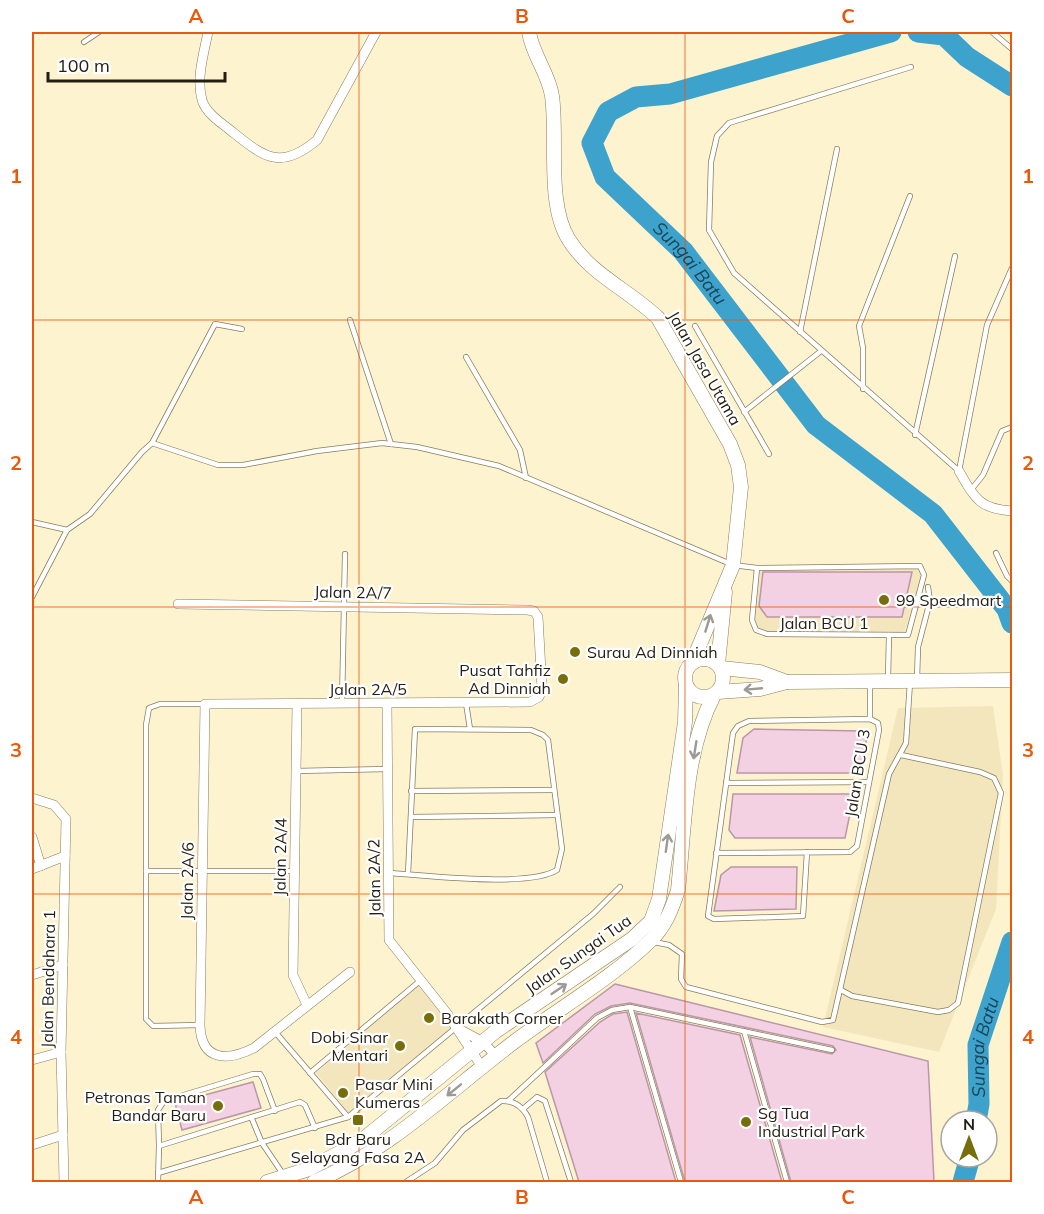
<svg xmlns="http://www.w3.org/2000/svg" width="1044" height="1214" font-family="Mulish,sans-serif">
	<rect width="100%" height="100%" fill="#fef3cf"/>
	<!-- built -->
	<g fill="#f4e6bc">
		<path d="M 918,569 L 921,576 L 905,632 L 769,632 L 758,628 L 755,619 L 759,571 Z"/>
		<path d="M 993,706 L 1003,775 L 996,909 L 939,1052 L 823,1027 L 898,708 Z"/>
		<path d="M 420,984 L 453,1027 L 349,1113 L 316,1073 Z"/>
	</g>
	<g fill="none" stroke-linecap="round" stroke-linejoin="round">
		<!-- river -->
		<g stroke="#3da2cc" stroke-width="21">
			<path id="s1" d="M 891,32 L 670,94 L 636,97 L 608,112 L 592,143 L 605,177 L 683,251 L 816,425 L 933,514 L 1007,609 L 1012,623"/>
			<path d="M 918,32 L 944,35 L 967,57 L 1012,86"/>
			<path id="s2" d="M 976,1121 L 979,1104 L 978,1045 L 1012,942"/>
			<path d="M 963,1182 L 970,1157"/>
		</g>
	</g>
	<!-- building -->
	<g fill="#f4d1e2" stroke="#ba97a8" stroke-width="1.5">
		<path d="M 763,572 L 912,572 L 902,617 L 767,617 L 759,606 Z"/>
		<path d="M 754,729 L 862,731 L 867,737 L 860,773 L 737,773 L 743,738 Z"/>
		<path d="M 733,794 L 854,794 L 845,838 L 735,838 L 729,830 Z"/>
		<path d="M 731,867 L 797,867 L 796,909 L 714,911 L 721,875 Z"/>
		<path d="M 615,984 L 928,1061 L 934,1182 L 791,1182 L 750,1037 L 832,1054 L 836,1050 L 833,1046 L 630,1003 L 611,1006 L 595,1014 L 543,1063 L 536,1043 Z"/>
		<path d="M 627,1012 L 676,1182 L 579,1182 L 545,1072 L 600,1022 L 613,1014 Z"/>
		<path d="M 636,1013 L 740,1035 L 782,1182 L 685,1182 Z"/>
		<path d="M 253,1082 L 261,1108 L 182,1130 L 175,1103 Z"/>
	</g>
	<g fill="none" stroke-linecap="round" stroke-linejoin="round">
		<!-- lane casing -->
		<g stroke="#877d5d" stroke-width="6">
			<g id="lane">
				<path d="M 992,32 L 1012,49"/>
				<path d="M 84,42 L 99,32"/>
				<path d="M 911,67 L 729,123 L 717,136 L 711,162 L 709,230 L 734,273 L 959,471 L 987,325 L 1012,268"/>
				<path d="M 350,320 L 391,444"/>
				<path d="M 695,326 L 769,454"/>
				<path d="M 800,332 L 837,149"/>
				<path d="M 466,357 L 520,450 L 526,478"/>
				<path d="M 863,389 L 863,348 L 859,326 L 910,196"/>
				<path d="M 744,412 L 821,351"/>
				<path d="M 915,435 L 955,256"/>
				<path d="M 152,443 L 218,465 L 243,465 L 317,451 L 382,443 L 417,447 L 499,466 L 733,565 L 757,568 L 752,620 L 756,630 L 767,634 L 908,635 L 924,575 L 920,566 L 757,568"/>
				<path d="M 971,490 L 983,475 L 1002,431 L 1012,427"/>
				<path d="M 32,522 L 67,530 L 90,514 L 142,452 L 152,443 L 215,324 L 242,329"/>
				<path d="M 996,553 L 1007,576 L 1012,581"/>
				<path d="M 32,597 L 67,530"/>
				<path d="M 888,679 L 889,635"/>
				<path d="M 917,679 L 918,647 L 930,601 L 928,587"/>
				<path d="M 466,703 L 470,729"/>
				<path d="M 342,704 L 345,554"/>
				<path d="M 870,719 L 870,683"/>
				<path d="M 296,771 L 387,769"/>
				<path d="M 726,783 L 869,782"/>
				<path d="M 411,791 L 552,790"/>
				<path d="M 411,817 L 557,815"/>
				<path d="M 716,853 L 850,852 L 857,846 L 879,730 L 878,723 L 870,719 L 749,721 L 738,726 L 733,733 L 708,916 L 714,919 L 803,916 L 807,852"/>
				<path d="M 146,871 L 295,871"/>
				<path d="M 389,873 C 426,875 528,888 557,870 L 562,849 L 548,740 L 543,735 L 531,730 L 415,729 L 408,874"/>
				<path d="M 654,942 L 669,945 L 682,954 L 681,979 L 686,987 L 822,1022 L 833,1020 L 889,774 L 906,743 L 910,682"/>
				<path d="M 841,990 L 852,996 L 938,1012 L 949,1010 L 958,1003 L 1001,793 L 994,778 L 980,772 L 901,755"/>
				<path d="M 630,1007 L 681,1182"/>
				<path d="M 200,1025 L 153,1026 L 146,1019 L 146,725 L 149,708 L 160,704 L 205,704"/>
				<path d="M 744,1031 L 787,1182"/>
				<path d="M 276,1033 L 348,1117"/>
				<path d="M 310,1073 L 421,980"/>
				<path d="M 508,1101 L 597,1018 L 612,1010 L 630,1007 L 832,1050"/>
				<path d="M 523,1109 L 537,1097 L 545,1101 L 571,1182"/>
				<path d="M 252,1119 L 262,1143 L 283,1174"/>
				<path d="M 159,1146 L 158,1110 L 164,1101 L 253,1074 L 260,1074 L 263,1079 L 275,1111"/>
				<path d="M 158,1173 L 348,1117 L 593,914 L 620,887"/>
				<path d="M 158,1182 L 159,1146 L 300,1102 L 305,1105 L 315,1128"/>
				<path d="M 406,1182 L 435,1163 L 463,1130 L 501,1101 C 513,1100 522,1106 528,1117 L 547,1182"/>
			</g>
		</g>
		<!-- street casing -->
		<g stroke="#877d5d" stroke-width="10">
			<g id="street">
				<path d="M 208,32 C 204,53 196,78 202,100 C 206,113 220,122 230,130 C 263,156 279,172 317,140 L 376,32"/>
				<path d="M 959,471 C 975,499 980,509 1012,511"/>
				<path d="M 178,604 L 527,610 L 534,611 L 538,617 L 542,689 L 539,697 L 530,702 L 205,704 L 200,1025 C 201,1062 228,1061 254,1048 L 350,972"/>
				<path d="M 387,704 L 389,940 L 446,1012 L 482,1067"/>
				<path d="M 297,705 L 293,975 L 307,1005"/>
				<path d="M 32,798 L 54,805 L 66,819 L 61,1052 L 64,1182"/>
				<path d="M 32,837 L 41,866"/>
				<path d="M 32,869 L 65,856"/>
				<path d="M 32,975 L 63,965"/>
				<path d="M 457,1028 L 483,1042 L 496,1056"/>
				<path d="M 32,1060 L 61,1052"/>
				<path d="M 32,1145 L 63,1135"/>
			</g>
		</g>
		<!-- secondary casing -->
		<g stroke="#877d5d" stroke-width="15">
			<g id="secondary">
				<path d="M 529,32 C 532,54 549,74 552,96 C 558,138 546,204 569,240 C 591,275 629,290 658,318 L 730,444 L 738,465 L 741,487 L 733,565 L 692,663"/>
				<circle cx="704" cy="678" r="19"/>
				<path d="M 718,664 L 725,592"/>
				<path d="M 721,668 L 760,672 L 787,682"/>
				<path d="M 718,692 L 760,689 L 787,682 L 1012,680"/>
				<path d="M 267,1182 L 309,1169 L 361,1141 L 496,1031 L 632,939 L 651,921 L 659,899 L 685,722 L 686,686"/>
				<path d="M 314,1182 C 390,1150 449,1091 514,1042 C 558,1009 612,978 650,941 C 665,927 672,909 678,890 C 685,826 684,753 714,695"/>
			</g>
		</g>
		<!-- lane -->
		<use href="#lane" stroke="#fff" stroke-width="4.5"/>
		<!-- street -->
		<use href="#street" stroke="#fff" stroke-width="9"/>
		<!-- secondary -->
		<use href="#secondary" stroke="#fff" stroke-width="14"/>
	</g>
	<!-- one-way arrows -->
	<defs><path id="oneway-shaft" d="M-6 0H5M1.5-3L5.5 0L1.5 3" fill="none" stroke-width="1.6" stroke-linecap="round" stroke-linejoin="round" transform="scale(1.5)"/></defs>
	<g stroke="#9c9a94">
		<use href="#oneway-shaft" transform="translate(708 623) rotate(-73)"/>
		<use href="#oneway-shaft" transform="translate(753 689) rotate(175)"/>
		<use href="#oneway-shaft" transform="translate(695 750) rotate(99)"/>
		<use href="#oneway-shaft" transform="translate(667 843) rotate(-82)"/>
		<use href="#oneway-shaft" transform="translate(559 989) rotate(-34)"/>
		<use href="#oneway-shaft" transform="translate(454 1090) rotate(141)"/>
	</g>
	<!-- grid -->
	<path fill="none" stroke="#e8590c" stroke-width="1.5" stroke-opacity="0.55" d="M 359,32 L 359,1182M 685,32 L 685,1182M 32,320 L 1012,320M 32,607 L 1012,607M 32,894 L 1012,894"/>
	<!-- markers -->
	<g fill="#776e0b" stroke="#fff" stroke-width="2">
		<circle cx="884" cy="600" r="6"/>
		<circle cx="575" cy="652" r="6"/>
		<circle cx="563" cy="679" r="6"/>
		<circle cx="429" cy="1018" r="6"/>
		<circle cx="400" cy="1046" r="6"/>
		<circle cx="343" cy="1093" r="6"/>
		<circle cx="218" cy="1106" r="6"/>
		<rect x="352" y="1114" width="12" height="12" rx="3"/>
		<circle cx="746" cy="1122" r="6"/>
	</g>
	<g text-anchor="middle" stroke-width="4.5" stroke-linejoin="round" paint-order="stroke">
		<!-- street labels -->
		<g font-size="16" fill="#221e11" stroke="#fff">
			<text transform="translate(705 368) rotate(60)" y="6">Jalan Jasa Utama</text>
			<text transform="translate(353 592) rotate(1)" y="6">Jalan 2A/7</text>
			<text x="824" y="629">Jalan BCU 1</text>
			<text x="368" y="695">Jalan 2A/5</text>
			<text transform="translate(857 773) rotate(-81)" y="6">Jalan BCU 3</text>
			<text transform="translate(280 857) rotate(-89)" y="6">Jalan 2A/4</text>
			<text transform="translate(374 878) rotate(-91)" y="6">Jalan 2A/2</text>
			<text transform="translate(187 881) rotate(-89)" y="6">Jalan 2A/6</text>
			<text transform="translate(578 954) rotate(-35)" y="6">Jalan Sungai Tua</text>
			<text transform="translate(48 979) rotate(-89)" y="6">Jalan Bendahara 1</text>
		</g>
		<!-- poi labels -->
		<g font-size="16" fill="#221e11" stroke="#fff" text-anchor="start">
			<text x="896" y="606">99 Speedmart</text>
			<text x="587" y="658">Surau Ad Dinniah</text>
			<text x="551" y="676" text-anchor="end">Pusat Tahfiz<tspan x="551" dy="18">Ad Dinniah</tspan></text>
			<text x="441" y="1024">Barakath Corner</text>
			<text x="388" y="1043" text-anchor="end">Dobi Sinar<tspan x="388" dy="18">Mentari</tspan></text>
			<text x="355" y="1090">Pasar Mini<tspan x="355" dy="18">Kumeras</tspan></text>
			<text x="206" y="1103" text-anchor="end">Petronas Taman<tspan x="206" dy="18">Bandar Baru</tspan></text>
			<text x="758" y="1119">Sg Tua<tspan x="758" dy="18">Industrial Park</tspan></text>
			<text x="358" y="1145" text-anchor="middle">Bdr Baru<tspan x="358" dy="18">Selayang Fasa 2A</tspan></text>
		</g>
		<!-- water labels -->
		<g font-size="18" font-style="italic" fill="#1b4557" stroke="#fff">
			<text dy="6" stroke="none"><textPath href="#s1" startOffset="488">Sungai Batu</textPath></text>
			<text dy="6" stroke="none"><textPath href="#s2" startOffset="75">Sungai Batu</textPath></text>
		</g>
	</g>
	<!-- border -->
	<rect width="1044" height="1214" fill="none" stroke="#ffffff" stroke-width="66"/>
	<!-- north arrow -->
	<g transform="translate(969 1139)"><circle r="28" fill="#ffffff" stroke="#a7a5a0" stroke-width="1.5"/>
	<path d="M0-4.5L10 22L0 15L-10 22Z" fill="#776e0b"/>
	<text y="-9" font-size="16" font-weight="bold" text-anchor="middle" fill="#221e11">N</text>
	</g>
	<!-- scale -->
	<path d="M48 72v9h177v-9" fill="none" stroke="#221e11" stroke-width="3"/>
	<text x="57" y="72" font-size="18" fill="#221e11" stroke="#ffffff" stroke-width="4.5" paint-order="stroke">100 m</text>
	<rect x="33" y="33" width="978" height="1148" fill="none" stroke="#e8590c" stroke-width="2"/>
	<g font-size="20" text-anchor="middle" font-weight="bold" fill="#e8590c">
		<text x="196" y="23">A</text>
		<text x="522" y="23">B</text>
		<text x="848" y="23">C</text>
		<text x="16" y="183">1</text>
		<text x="1028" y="183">1</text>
		<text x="16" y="470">2</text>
		<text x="1028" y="470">2</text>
		<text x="16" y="757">3</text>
		<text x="1028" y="757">3</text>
		<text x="16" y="1044">4</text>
		<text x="1028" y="1044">4</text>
		<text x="196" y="1204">A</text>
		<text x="522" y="1204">B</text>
		<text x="848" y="1204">C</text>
	</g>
</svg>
